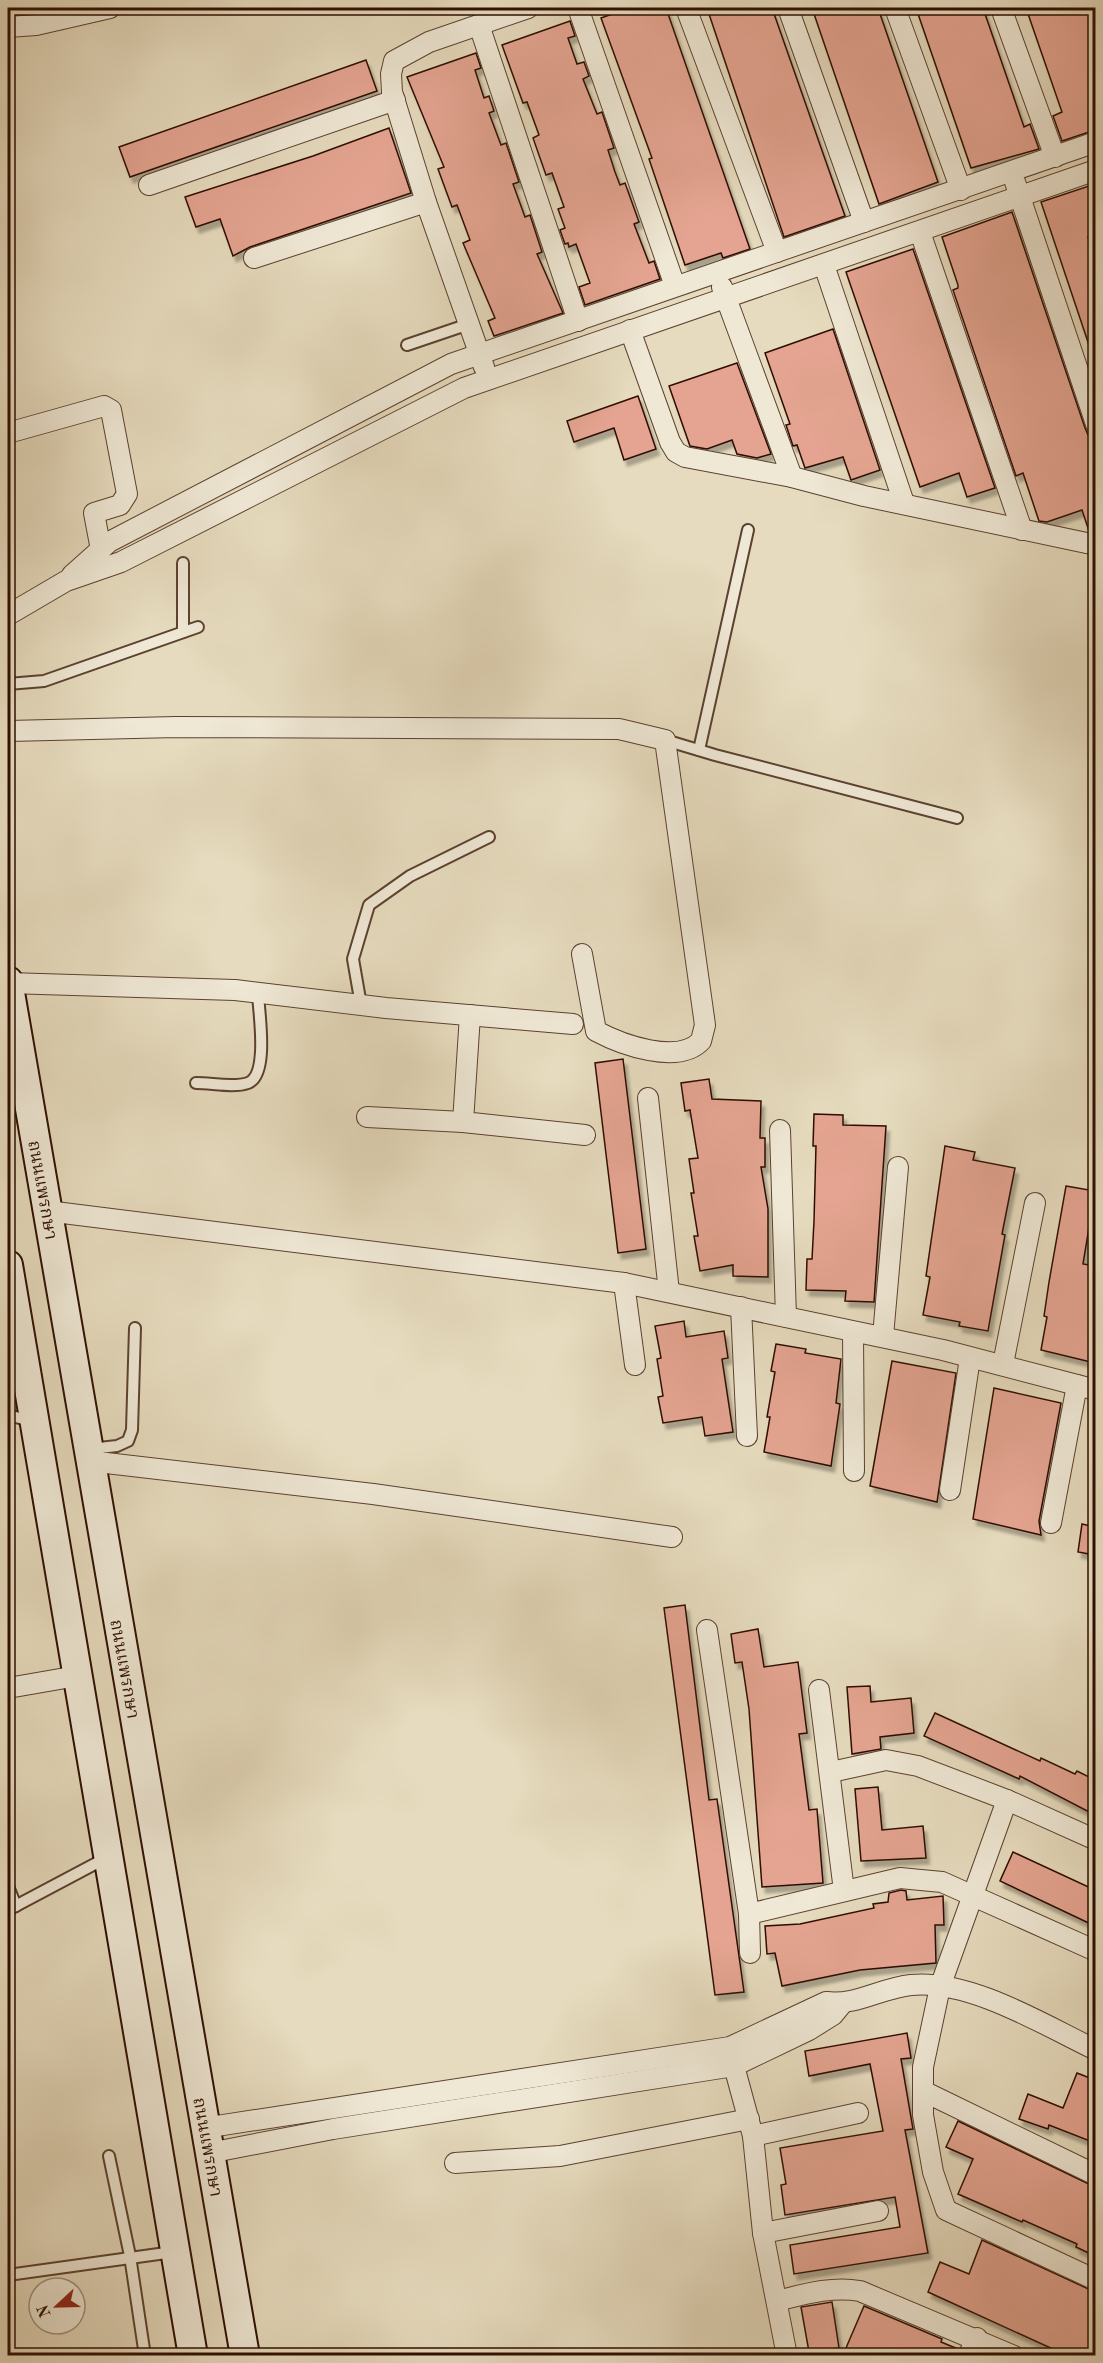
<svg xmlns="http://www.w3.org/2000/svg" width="1103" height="2363" font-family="'Old Standard TT','Noto Serif Thai',serif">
	<defs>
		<filter id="shadow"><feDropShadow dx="3.5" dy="6" stdDeviation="1.5" flood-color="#0004"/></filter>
	</defs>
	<rect width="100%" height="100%" fill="#e6dbbe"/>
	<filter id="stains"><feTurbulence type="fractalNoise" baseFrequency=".00333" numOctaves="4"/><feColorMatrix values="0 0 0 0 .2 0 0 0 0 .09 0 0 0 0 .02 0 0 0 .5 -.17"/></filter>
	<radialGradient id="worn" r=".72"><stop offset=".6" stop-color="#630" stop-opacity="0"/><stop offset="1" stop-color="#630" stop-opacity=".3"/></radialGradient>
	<!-- building -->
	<g fill="#e4a491" stroke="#2e0e01" stroke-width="1.5" filter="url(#shadow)">
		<path d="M 629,8 L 666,8 L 750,249 L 723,258 L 721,253 L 685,265 L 649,159 L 652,158 L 601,18 Z"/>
		<path d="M 707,8 L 772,8 L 845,216 L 784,237 Z"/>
		<path d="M 812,8 L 878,8 L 938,182 L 879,204 Z"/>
		<path d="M 916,8 L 983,8 L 1024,127 L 1030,124 L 1039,149 L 971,168 Z"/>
		<path d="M 1026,8 L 1091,8 L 1095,20 L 1095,130 L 1062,141 L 1053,116 L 1062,112 Z"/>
		<path d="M 570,21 L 575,36 L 568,38 L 577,64 L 584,62 L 589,76 L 583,79 L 597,114 L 602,112 L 614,148 L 608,150 L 615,172 L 620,185 L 625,183 L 639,222 L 634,224 L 649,263 L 654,261 L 660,279 L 585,305 L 579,287 L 590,283 L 576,244 L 569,247 L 568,243 L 565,244 L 560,230 L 565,228 L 558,209 L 564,207 L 552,173 L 546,175 L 533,138 L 539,135 L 527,102 L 523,103 L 502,45 Z"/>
		<path d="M 476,53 L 481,68 L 475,70 L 484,98 L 489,96 L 494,111 L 489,113 L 501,145 L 506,143 L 519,182 L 513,184 L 525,217 L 530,215 L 542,252 L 537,254 L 563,313 L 494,336 L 488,321 L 495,318 L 463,243 L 470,240 L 457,205 L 452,207 L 438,169 L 444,167 L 407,77 Z"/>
		<path d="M 366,60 L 377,91 L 130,177 L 119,147 Z"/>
		<path d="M 389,128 L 411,193 L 250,247 L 233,256 L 220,219 L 196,227 L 185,197 L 313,156 Z"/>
		<path d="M 1095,184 L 1095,235 L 1088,237 L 1095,260 L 1095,357 L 1093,357 L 1041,202 Z"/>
		<path d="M 1012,212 L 1085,428 L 1095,451 L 1095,533 L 1089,531 L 1082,510 L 1047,522 L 1039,521 L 1023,473 L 1016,476 L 953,290 L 958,288 L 958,285 L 942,237 Z"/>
		<path d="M 913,249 L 995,488 L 967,497 L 959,473 L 920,487 L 846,272 Z"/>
		<path d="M 833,329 L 880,470 L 851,480 L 843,457 L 805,468 L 797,445 L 793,446 L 786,425 L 790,424 L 765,353 Z"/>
		<path d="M 737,363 L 771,454 L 757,458 L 737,454 L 732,440 L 707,449 L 690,446 L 669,386 Z"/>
		<path d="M 638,396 L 656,449 L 624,460 L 614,428 L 574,442 L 567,421 Z"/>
		<path d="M 623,1059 L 646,1249 L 618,1253 L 595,1063 Z"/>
		<path d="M 709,1079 L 712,1099 L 761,1101 L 760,1138 L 765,1138 L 765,1167 L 761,1167 L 768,1209 L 768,1277 L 733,1276 L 733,1265 L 700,1271 L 694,1236 L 698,1236 L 691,1193 L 694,1193 L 689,1159 L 698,1158 L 690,1110 L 685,1111 L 681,1083 Z"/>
		<path d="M 814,1114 L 843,1115 L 843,1125 L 886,1126 L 874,1302 L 845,1301 L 846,1291 L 806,1290 L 807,1259 L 812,1259 L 814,1221 L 816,1146 L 813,1146 Z"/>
		<path d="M 945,1146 L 975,1152 L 973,1160 L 1015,1168 L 1002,1234 L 1005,1235 L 988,1331 L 959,1326 L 960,1322 L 923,1315 L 930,1277 L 926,1276 Z"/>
		<path d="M 1066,1186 L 1095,1191 L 1083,1264 L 1095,1266 L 1095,1363 L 1041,1350 L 1047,1317 L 1044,1316 L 1049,1282 Z"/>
		<path d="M 684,1321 L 686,1337 L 724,1331 L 728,1358 L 722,1359 L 733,1432 L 705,1436 L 702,1417 L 663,1423 L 658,1397 L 663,1396 L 657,1359 L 661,1358 L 655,1326 Z"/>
		<path d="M 776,1344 L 806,1349 L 805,1353 L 841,1359 L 836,1403 L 840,1404 L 831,1466 L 764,1452 L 770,1417 L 767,1417 L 775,1372 L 771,1371 Z"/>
		<path d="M 892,1361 L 956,1373 L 937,1502 L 870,1486 Z"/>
		<path d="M 994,1388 L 1061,1403 L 1039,1521 L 1041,1535 L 973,1519 Z"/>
		<path d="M 1082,1524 L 1095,1527 L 1095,1555 L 1078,1552 Z"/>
		<path d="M 685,1605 L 709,1800 L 717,1799 L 744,1992 L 715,1995 L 664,1608 Z"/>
		<path d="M 758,1629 L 764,1667 L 798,1662 L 807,1733 L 799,1734 L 809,1810 L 817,1809 L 823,1883 L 762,1887 L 749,1709 L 742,1662 L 735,1663 L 731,1634 Z"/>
		<path d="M 870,1686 L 871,1702 L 911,1698 L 914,1733 L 880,1737 L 881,1749 L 852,1754 L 847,1687 Z"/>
		<path d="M 935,1713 L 1040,1761 L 1041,1758 L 1075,1774 L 1077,1771 L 1095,1780 L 1095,1815 L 1020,1776 L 1019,1779 L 924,1736 Z"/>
		<path d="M 878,1787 L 882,1830 L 923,1826 L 926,1858 L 861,1861 L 855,1789 Z"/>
		<path d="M 1013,1852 L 1095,1890 L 1095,1926 L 1000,1881 Z"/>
		<path d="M 901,1890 L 906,1891 L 907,1900 L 943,1896 L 944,1925 L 935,1925 L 936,1963 L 860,1970 L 782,1986 L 775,1953 L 767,1954 L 765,1926 L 800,1924 L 874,1908 L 873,1904 L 888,1902 L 889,1893 Z"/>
		<path d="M 907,2033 L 911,2058 L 901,2059 L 913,2129 L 905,2130 L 928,2253 L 794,2274 L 790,2245 L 900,2227 L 895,2197 L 785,2215 L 781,2185 L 786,2184 L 780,2148 L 883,2131 L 870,2064 L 809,2076 L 805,2051 Z"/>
		<path d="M 1077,2073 L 1095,2080 L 1095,2143 L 1049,2125 L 1048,2129 L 1019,2119 L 1028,2094 L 1063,2108 Z"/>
		<path d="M 958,2121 L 1095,2187 L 1095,2256 L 1076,2247 L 1077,2244 L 1023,2220 L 1022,2222 L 958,2194 L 973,2159 L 946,2147 Z"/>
		<path d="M 982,2240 L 1095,2292 L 1095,2355 L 1066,2355 L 928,2292 L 940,2262 L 969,2274 Z"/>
		<path d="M 832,2302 L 839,2348 L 809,2352 L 801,2307 Z"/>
		<path d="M 864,2306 L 942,2339 L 941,2342 L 958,2349 L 956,2355 L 843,2355 Z"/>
	</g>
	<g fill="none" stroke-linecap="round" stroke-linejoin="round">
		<!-- service casing -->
		<g stroke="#5c4130" stroke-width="14">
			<g id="service">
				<path d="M 407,345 L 469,324"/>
				<path d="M 183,563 L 183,632"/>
				<path d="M 8,684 L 44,681 L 198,627"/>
				<path d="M 665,740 L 715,755 L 957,818"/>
				<path d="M 699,750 L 748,530"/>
				<path d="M 361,1005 L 353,959 L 369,905 L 410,876 L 489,837"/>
				<path d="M 196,1083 C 212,1083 234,1088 248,1083 C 269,1075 259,1014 258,994"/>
				<path d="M 8,1415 L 31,1421"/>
				<path d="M 90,1449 L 117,1446 L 128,1441 L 132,1430 L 135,1328"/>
				<path d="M 8,1886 L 16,1906"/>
				<path d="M 8,1910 L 108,1857"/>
				<path d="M 109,2156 L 130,2256 L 145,2356"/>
				<path d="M 8,2275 L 173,2252"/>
			</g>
		</g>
		<!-- minor casing -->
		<g stroke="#5c4130" stroke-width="22">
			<g id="minor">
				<path d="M 578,8 L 675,286"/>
				<path d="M 686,8 L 777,252"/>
				<path d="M 788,8 L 864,222"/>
				<path d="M 895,8 L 961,190"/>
				<path d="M 1001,8 L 1055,157"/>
				<path d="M 479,25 L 578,321"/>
				<path d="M 8,27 L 36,25 L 110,8"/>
				<path d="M 1015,182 L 1096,424"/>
				<path d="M 149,185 L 395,100"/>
				<path d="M 920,232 L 1022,530"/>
				<path d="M 254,258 L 426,202"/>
				<path d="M 824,265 L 904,503"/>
				<path d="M 722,287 L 792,477"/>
				<path d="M 630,330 L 670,442 L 676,452 L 685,457 L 792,477 L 864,496 L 1096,545"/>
				<path d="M 484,367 L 426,202 L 392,92 L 391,74 L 394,61 L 429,42 L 528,8"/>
				<path d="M 15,431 L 104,406 L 111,410 L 127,494 L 120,505 L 94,513 L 101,550"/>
				<path d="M 72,575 L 109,542 L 451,364 L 1096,142"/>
				<path d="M 8,615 L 66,581 L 121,562 L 464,388 L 1096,170"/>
				<path d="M 8,731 L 176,727 L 619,729 L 665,740 L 705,1025 L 701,1041 C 678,1065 622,1045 596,1031 L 582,954"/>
				<path d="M 8,983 L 235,990 L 386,1008 L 573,1024"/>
				<path d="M 470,1015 L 463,1122 L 585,1135"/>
				<path d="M 648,1098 L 669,1292"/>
				<path d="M 367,1117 L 463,1122"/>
				<path d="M 780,1130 L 786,1317"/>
				<path d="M 47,1211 L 624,1283 L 943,1350 L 1096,1390"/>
				<path d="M 624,1283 L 635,1365"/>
				<path d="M 741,1307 L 747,1436"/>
				<path d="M 853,1333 L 854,1471"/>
				<path d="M 883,1336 L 898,1167"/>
				<path d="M 1003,1364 L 1035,1203"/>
				<path d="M 89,1461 L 373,1494 L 672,1537"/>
				<path d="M 950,1490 L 970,1358"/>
				<path d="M 1051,1523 L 1077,1385"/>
				<path d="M 707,1630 L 749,1914 L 900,1878 L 942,1882 L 1096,1951"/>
				<path d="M 8,1688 L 77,1676"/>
				<path d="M 819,1690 L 844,1891"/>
				<path d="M 831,1772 L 886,1760 L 918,1766 L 1007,1800 L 1096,1840"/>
				<path d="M 1007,1800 L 940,1987 L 923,2067 L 923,2115 L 933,2172 L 946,2210 L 1096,2280"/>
				<path d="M 749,1914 L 750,1953"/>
				<path d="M 731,2055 L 753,2136 L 763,2233 L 787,2356"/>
				<path d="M 923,2091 L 1096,2175"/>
				<path d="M 204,2128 L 730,2047 L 826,2002 C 856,2006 881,1988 911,1985 C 970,1979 1044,2025 1096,2050"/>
				<path d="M 753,2136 L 858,2113"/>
				<path d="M 209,2153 L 333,2129 L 734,2066 L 809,2030 L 833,2015 L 842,2004"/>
				<path d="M 455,2163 L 560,2156 L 749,2119"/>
				<path d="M 763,2233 L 878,2211"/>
				<path d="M 777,2301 C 805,2294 832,2286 860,2291 L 1014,2356"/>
				<path d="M 968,2356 L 977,2338"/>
			</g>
		</g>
		<!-- secondary casing -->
		<g stroke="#2e0e01" stroke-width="32">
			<g id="secondary">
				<path d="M 8,981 L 245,2356"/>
				<path d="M 8,1265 L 193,2356"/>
			</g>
		</g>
		<!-- service -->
		<use href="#service" stroke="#efe8d5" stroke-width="10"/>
		<!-- minor -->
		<use href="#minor" stroke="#efe8d5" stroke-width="20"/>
		<!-- secondary -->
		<use href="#secondary" stroke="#efe8d5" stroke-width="28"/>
	</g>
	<g text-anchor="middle" stroke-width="5" stroke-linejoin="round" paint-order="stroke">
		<!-- street labels -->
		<g font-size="18" fill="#2e0e01" stroke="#efe8d5">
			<text transform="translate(43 1190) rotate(80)" y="6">ถนนแพรกษา</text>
			<text transform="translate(125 1669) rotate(80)" y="6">ถนนแพรกษา</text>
			<text transform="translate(208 2147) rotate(80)" y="6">ถนนแพรกษา</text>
		</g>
	</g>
	<!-- margin -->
	<rect width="1103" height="2363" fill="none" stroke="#e6dbbe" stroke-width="30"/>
	<rect x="9" y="9" width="1085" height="2345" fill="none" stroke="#2e0e01" stroke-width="3"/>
	<rect x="15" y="15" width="1073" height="2333" fill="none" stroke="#2e0e01" stroke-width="1.5"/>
	<!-- north arrow -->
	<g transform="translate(57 2306) rotate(248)"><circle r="28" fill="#efe8d5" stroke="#a29180" stroke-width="1.5"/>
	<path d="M0-4.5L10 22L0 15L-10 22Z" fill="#8f2418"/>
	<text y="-9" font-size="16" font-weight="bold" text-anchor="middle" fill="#2e0e01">N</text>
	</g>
	<rect width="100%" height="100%" filter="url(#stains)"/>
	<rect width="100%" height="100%" fill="url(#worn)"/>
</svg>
